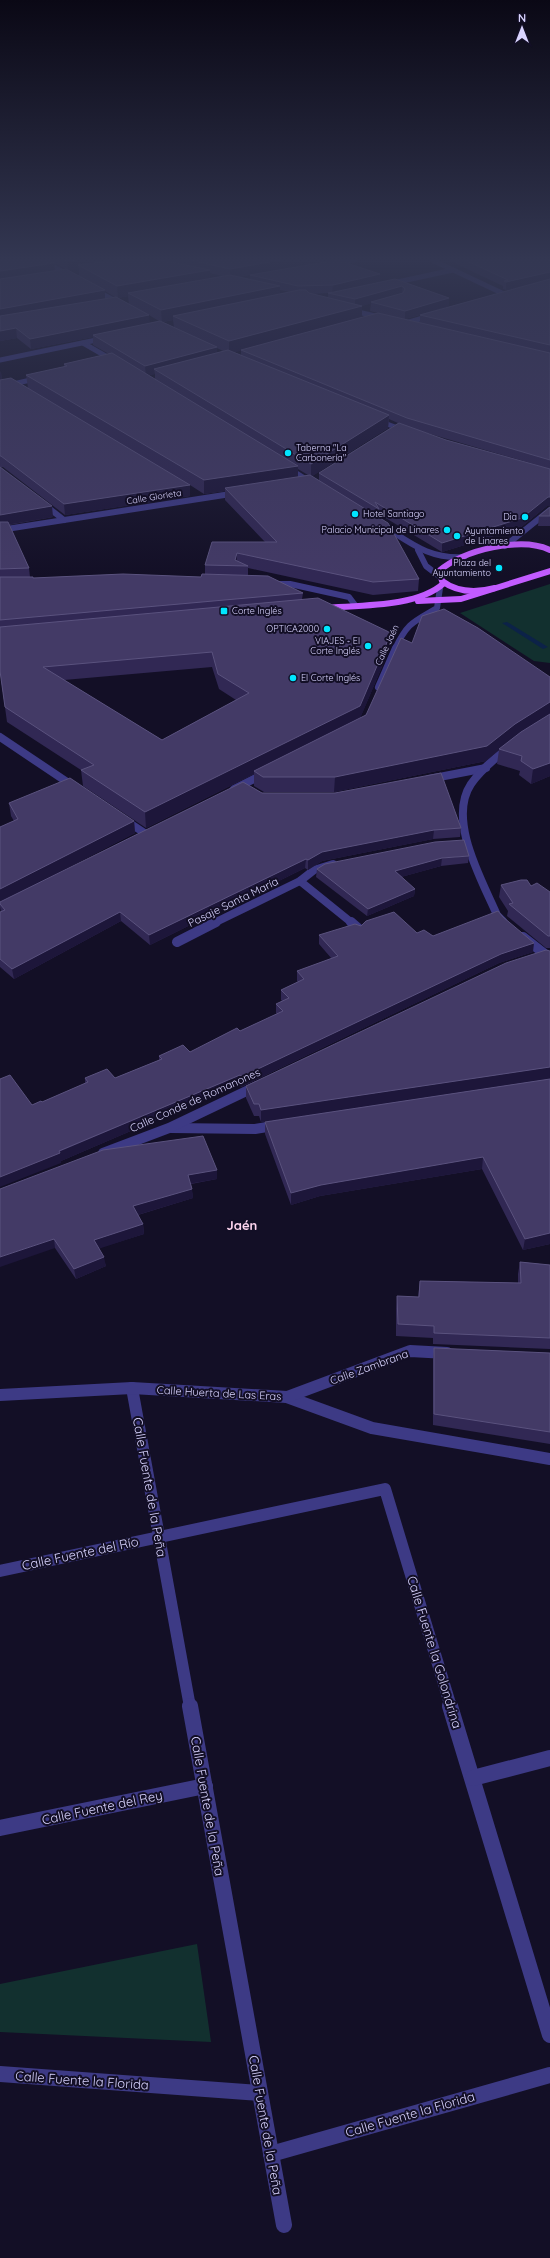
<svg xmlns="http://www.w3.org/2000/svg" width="550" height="2258" font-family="Quicksand,sans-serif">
	<rect width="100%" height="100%" fill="#130f26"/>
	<!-- green -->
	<g fill="#12302f">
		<path d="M 550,584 L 550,663 L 534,661 L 460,613 Z"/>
		<path d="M 197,1944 L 211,2042 L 0,2032 L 0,1984 Z"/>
	</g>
	<!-- water -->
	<path fill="#0c2248" d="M 507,622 L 548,647 L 543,649 L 502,623 Z"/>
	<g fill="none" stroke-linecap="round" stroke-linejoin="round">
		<!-- minor-far5 -->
		<g stroke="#3d3a85" stroke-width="5">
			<path d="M 41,260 L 71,276"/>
			<path d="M 432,260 L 504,294"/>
			<path d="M 331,264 L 355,260"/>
			<path d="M 388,284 L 453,270"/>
			<path d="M 93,289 L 121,304"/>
			<path d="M 349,310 L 384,318"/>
			<path d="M 406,323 L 433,315"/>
			<path d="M 83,343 L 116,362"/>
			<path d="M 0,360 L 106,338"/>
			<path d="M 0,387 L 39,378"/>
			<path d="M 376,420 L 406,431"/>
		</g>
		<!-- minor-far4 -->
		<g stroke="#3d3a85" stroke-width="6">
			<path d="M 286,467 L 313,484"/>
			<path d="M 42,503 L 64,520"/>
			<path d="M 382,525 C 411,543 428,559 464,557"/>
			<path d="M 0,530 L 237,493"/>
			<path d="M 505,546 L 550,510"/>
			<path d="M 418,550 L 426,566 L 439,576"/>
			<path d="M 270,584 L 290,584 L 349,597 L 355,605"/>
			<path d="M 395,649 C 407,623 413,622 437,608 L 440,588"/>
		</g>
		<!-- minor-far3 -->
		<g stroke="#3d3a85" stroke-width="8">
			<path d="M 379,687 L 396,648"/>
			<path d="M 0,737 L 76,788"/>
			<path d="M 429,779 L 486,768"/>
			<path d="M 234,789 L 266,773"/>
			<path d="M 125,820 L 146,834"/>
			<path d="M 300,881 L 352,923"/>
			<path d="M 503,921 L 497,915 C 482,880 447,820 471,784 C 481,769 496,758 509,747"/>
			<path d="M 214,923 L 300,881 L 314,870 L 333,864"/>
		</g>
		<!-- minor-far2 -->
		<g stroke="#3d3a85" stroke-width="10">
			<path d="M 351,922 L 359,929"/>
			<path d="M 523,937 L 550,958"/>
			<path d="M 177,942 L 216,922"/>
			<path d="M 171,1128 L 255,1129 L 279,1125"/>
			<path d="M 103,1153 L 169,1128 L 257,1086"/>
		</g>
		<!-- minor-far1 -->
		<g stroke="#3d3a85" stroke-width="12">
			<path d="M 132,1388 L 190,1707"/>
			<path d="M 0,1395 L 132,1388 L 287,1397 L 372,1428 L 550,1459"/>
			<path d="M 287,1397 L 410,1351 L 447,1353"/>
			<path d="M 0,1571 L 385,1489 L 451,1707"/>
		</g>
		<!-- minor -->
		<g stroke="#3d3a85" stroke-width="16">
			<path d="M 190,1706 L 284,2225"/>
			<path d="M 450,1706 L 550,2035"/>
			<path d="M 473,1778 L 550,1758"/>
			<path d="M 0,1828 L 205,1786"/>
			<path d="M 0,2074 L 260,2093"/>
			<path d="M 271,2154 L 550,2075"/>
		</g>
		<!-- major -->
		<g stroke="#c25bff" stroke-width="6">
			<path d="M 495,588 C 476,593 458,593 442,581 L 439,571 C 462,550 522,536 550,550"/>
			<path d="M 418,601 L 461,599 L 550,571"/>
			<path d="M 323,608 C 358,605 417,608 444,583"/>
		</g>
	</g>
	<!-- wall -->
	<g fill="#312854" fill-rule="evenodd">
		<path d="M 0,260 L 335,260 L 238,277 L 250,279 L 250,275 L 380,282 L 395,279 L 449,298 L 449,306 L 431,312 L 521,287 L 506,290 L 503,289 L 503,286 L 448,260 L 550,260 L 550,506 L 547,506 L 520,528 L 442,552 L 379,514 L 378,517 L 419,579 L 418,591 L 373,595 L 248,568 L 248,576 L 303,593 L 302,599 L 390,648 L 360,718 L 366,715 L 412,643 L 550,677 L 550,776 L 531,784 L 519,775 L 520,771 L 497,764 L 499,750 L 486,761 L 334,792 L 264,792 L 254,786 L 254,774 L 146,828 L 83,786 L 81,770 L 7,722 L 0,671 L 0,371 L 2,379 L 28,388 L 26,375 L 64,367 L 64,364 L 109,354 L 93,345 L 93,337 L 31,349 L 17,338 L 0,341 ZM 54,263 L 68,270 L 79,269 L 79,277 L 55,271 ZM 210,273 L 222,276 L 210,278 ZM 280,290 L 290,292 L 280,294 ZM 105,291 L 115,297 L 105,298 ZM 328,293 L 328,298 L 311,294 ZM 128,296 L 129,304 L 118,298 ZM 371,303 L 370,311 L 378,313 L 362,317 L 362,306 ZM 149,315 L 159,321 L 149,323 ZM 420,315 L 420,323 L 405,319 ZM 173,320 L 174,327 L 163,322 ZM 217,348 L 223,351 L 217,353 ZM 241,350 L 241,355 L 234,352 ZM 155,374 L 155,379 L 148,375 ZM 389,419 L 398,423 L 319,473 L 319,481 L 312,476 L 388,428 ZM 420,431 L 537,465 L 446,440 ZM 1,467 L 3,467 L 65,515 L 190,496 L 190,485 L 204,494 L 225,491 L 225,500 L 265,542 L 205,565 L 205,574 L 201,577 L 33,578 L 30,577 L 29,568 L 9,525 L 53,517 ZM 298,469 L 308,475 L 298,477 ZM 212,667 L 219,689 L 236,700 L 162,740 L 64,680 Z"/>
		<path d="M 550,507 L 550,526 L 538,526 L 539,516 Z"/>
		<path d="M 262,793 L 461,828 L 460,837 L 433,839 L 322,861 L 308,870 L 305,868 L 150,945 L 121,921 L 14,979 L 0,967 L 0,912 L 1,912 L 0,907 L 0,827 L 14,821 L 11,816 L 9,803 L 134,821 L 135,833 L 24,890 Z"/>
		<path d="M 469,856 L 468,863 L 441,866 L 401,877 L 415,889 L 414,896 L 367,916 L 316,877 L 317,869 Z"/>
		<path d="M 501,885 L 531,886 L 550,892 L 550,948 L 546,948 L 507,916 L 508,911 L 499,897 Z"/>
		<path d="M 503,917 L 533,952 L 499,963 L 241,1087 L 240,1084 L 61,1161 L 61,1163 L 32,1105 L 42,1102 L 85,1084 L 85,1078 L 115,1078 L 159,1060 L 159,1056 L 190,1052 L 240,1031 L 277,1014 L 276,1013 L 276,1004 L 282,1001 L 281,1000 L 281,990 L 298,982 L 297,981 L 297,971 L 332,959 L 319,944 L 319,935 L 361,926 L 417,933 L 433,936 Z"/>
		<path d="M 550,951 L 550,1244 L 523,1250 L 482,1169 L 320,1196 L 291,1205 L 265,1134 L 265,1122 L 515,1084 L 261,1122 L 259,1116 L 254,1116 L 246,1098 L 246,1086 Z"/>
		<path d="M 217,1170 L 217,1179 L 191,1184 L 193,1198 L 138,1215 L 143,1224 L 144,1234 L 99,1248 L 106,1266 L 76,1279 L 55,1248 L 0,1189 Z"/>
		<path d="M 520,1262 L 550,1265 L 550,1349 L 433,1344 L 433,1338 L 396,1336 L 396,1308 L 397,1296 L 418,1297 L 420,1281 L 518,1283 L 518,1274 Z"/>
		<path d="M 434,1348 L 550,1353 L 550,1444 L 433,1425 L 433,1360 Z"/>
	</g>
	<!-- shaded-wall -->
	<g fill="#1d163a">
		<path d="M 76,260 L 129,260 L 78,265 L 79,269 L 68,270 L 67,261 Z"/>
		<path d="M 281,260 L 335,260 L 230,278 L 230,269 Z"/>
		<path d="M 54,263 L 55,272 L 0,281 L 0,271 Z"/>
		<path d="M 210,270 L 210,282 L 128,293 L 128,296 L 118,298 L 117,286 Z"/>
		<path d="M 550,272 L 550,280 L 506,290 L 506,282 Z"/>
		<path d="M 380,274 L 380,282 L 332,293 L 333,285 Z"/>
		<path d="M 280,286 L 280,298 L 173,316 L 173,320 L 162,322 L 161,310 Z"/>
		<path d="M 402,286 L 402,294 L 362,306 L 362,317 L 229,354 L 229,341 L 355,307 L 355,299 Z"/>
		<path d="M 105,290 L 105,300 L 0,319 L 0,309 Z"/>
		<path d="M 449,298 L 449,306 L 405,319 L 405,311 Z"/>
		<path d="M 149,315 L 150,325 L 93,335 L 93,337 L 31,349 L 30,339 Z"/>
		<path d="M 16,328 L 17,338 L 0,341 L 0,331 Z"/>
		<path d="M 217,347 L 217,357 L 154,369 L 155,374 L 146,376 L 145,366 Z"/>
		<path d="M 1,372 L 3,382 L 0,384 L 0,373 Z"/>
		<path d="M 389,415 L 388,428 L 311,477 L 311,464 Z"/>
		<path d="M 298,466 L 298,480 L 225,488 L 225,491 L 204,494 L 204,480 Z"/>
		<path d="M 190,485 L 190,496 L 65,515 L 64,504 Z"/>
		<path d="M 548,497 L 550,497 L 550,506 L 547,506 L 520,528 L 442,552 L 442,543 Z"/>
		<path d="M 52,506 L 53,517 L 0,526 L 0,515 Z"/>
		<path d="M 237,553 L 237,566 L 235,560 Z"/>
		<path d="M 391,633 L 390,648 L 359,721 L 254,771 L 254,774 L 146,828 L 145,812 Z"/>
		<path d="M 550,702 L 550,716 L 513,738 L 486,761 L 334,792 L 335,777 L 515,724 Z"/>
		<path d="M 550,763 L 550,776 L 531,784 L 533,769 Z"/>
		<path d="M 134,821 L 135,833 L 0,903 L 0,889 Z"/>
		<path d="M 434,830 L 433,839 L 322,861 L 308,870 L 308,860 L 322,852 Z"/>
		<path d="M 442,858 L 441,866 L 394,879 L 395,871 Z"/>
		<path d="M 306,859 L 305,868 L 150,945 L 149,935 Z"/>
		<path d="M 415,889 L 414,896 L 367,916 L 368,909 Z"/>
		<path d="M 120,912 L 121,921 L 14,979 L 12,969 Z"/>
		<path d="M 534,943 L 533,952 L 499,963 L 241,1087 L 241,1077 L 501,954 Z"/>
		<path d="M 550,1067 L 550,1079 L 261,1122 L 261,1110 Z"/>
		<path d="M 240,1075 L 240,1084 L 61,1161 L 61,1163 L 0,1187 L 0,1177 Z"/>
		<path d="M 483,1157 L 482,1169 L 320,1196 L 291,1205 L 291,1193 L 321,1185 Z"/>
		<path d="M 217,1170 L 217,1179 L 188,1184 L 188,1175 Z"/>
		<path d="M 192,1189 L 193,1198 L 134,1216 L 133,1206 Z"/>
		<path d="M 143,1224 L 144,1234 L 95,1250 L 94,1240 Z"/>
		<path d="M 550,1233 L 550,1244 L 523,1250 L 525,1239 Z"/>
		<path d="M 54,1239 L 55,1248 L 0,1267 L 0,1257 Z"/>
		<path d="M 104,1257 L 106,1266 L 76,1279 L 74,1269 Z"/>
	</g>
	<!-- building -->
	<g fill="#433a66" stroke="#5a527e" fill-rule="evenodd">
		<path d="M 0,260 L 48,260 L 54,263 L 0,271 Z"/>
		<path d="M 65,260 L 76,260 L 67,261 Z"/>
		<path d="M 116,260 L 161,260 L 210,270 L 117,286 L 78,265 Z"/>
		<path d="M 190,260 L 281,260 L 230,269 Z"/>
		<path d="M 337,260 L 380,274 L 333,285 L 298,286 L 250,275 Z"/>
		<path d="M 465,260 L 550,260 L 550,272 L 506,282 L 504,281 L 508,280 Z"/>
		<path d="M 66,269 L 105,290 L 0,309 L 0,279 Z"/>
		<path d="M 230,275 L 280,286 L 161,310 L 128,293 Z"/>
		<path d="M 395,279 L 449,298 L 405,311 L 371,302 L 403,293 L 405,289 L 402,286 L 355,299 L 328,293 L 334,292 Z"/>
		<path d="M 550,279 L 550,345 L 420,315 Z"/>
		<path d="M 299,290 L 306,290 L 309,293 L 362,306 L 229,341 L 173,316 Z"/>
		<path d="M 116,297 L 149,315 L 30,339 L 16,328 L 0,331 L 0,316 Z"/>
		<path d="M 378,313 L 550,353 L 550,460 L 407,418 L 241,350 Z"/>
		<path d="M 160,321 L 217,347 L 145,366 L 93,335 Z"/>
		<path d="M 228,350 L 389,415 L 311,464 L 154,369 Z"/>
		<path d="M 112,353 L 298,466 L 204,480 L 26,375 L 67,366 L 64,364 Z"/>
		<path d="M 11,378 L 190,485 L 64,504 L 1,456 L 0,456 L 0,380 Z"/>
		<path d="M 399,423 L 446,440 L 550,469 L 550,497 L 548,497 L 522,518 L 442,543 L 375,502 L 379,509 L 319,473 Z"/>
		<path d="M 0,467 L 52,506 L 0,515 Z"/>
		<path d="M 310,475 L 388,523 L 419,579 L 373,582 L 237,553 L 235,560 L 248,566 L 205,565 L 212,542 L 277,542 L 225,488 Z"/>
		<path d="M 550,507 L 550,516 L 539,516 Z"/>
		<path d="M 0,522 L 8,522 L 29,568 L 0,569 Z"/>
		<path d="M 123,574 L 201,577 L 202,574 L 268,576 L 303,593 L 0,620 L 0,577 L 33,577 L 33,578 Z"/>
		<path d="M 318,598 L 391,633 L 360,706 L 145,812 L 81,770 L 94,765 L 5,707 L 0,671 L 0,627 ZM 212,652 L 218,674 L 249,693 L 162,740 L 43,667 Z"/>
		<path d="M 444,609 L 478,628 L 550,677 L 550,702 L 515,724 L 487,746 L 335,777 L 263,777 L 254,771 L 366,715 L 401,638 L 412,643 L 422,616 Z"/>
		<path d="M 550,714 L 550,763 L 533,769 L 521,761 L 522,756 L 499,749 L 521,732 Z"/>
		<path d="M 441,773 L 461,828 L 434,830 L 322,852 L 308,860 L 306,859 L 149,935 L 120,912 L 12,969 L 0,959 L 0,912 L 5,910 L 0,904 L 0,902 L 243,782 L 262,793 L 335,793 Z"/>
		<path d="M 70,778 L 134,821 L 0,889 L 0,827 L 18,819 L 9,803 Z"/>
		<path d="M 464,840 L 469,856 L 442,858 L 395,871 L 415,889 L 368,909 L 317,869 L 325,864 L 435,842 Z"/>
		<path d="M 521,880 L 527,880 L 531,886 L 537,883 L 550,892 L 550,936 L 548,936 L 509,904 L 513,903 L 501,885 Z"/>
		<path d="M 498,911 L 503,917 L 534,943 L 501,954 L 241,1077 L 240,1075 L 59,1151 L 60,1153 L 0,1177 L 0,1079 L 10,1075 L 32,1105 L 41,1101 L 42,1102 L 88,1082 L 85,1078 L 107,1069 L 115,1078 L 162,1059 L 159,1056 L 183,1045 L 190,1052 L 237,1028 L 240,1031 L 283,1011 L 276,1004 L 289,998 L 281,990 L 304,979 L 297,971 L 338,956 L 319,935 L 355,924 L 361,926 L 366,921 L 394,912 L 417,933 L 424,930 L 433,936 Z"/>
		<path d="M 546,950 L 550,951 L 550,1067 L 261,1110 L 259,1104 L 254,1104 L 246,1086 L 506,963 Z"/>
		<path d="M 550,1079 L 550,1233 L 525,1239 L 483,1157 L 321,1185 L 291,1193 L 265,1122 Z"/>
		<path d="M 203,1136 L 217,1170 L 188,1175 L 192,1189 L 133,1206 L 143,1224 L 94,1240 L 104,1257 L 74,1269 L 54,1239 L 0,1257 L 0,1189 L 103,1150 Z"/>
		<path d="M 520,1262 L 550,1265 L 550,1338 L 434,1333 L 434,1326 L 398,1324 L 397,1296 L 419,1297 L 420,1281 L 521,1283 Z"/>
		<path d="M 434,1348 L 550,1353 L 550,1432 L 434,1414 Z"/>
	</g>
	<!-- sky -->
	<linearGradient id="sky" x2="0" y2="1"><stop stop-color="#0a0815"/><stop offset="0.45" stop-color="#333752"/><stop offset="1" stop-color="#333752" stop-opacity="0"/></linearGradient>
	<rect width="550" height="576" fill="url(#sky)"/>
	<!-- markers -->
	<g fill="#00e5ff" stroke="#130f26" stroke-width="1.5">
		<circle cx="288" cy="453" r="4"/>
		<circle cx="355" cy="514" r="4"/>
		<circle cx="525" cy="517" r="4"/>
		<circle cx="447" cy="530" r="4"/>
		<circle cx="457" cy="536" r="4"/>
		<circle cx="499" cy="568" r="4"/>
		<rect x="220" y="607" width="8" height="8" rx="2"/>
		<circle cx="327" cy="629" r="4"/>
		<circle cx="368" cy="646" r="4"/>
		<circle cx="293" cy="678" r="4"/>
	</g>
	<g text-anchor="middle" stroke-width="4" stroke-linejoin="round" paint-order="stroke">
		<!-- far-poi labels -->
		<g font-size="9" fill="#d9d4ff" stroke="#130f26" text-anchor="start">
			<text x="296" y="451">Taberna "La<tspan x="296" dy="10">Carbonería"</tspan></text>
			<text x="363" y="517">Hotel Santiago</text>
			<text x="517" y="520" text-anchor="end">Dia</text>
			<text x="439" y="533" text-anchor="end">Palacio Municipal de Linares</text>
			<text x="465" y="534">Ayuntamiento<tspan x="465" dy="10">de Linares</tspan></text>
			<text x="491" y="566" text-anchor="end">Plaza del<tspan x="491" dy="10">Ayuntamiento</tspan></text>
			<text x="232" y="614">Corte Inglés</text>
			<text x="319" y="632" text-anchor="end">OPTICA2000</text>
			<text x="360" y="644" text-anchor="end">VIAJES - El<tspan x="360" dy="10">Corte Inglés</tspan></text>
			<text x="301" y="681">El Corte Inglés</text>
		</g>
		<!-- far-street labels -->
		<g font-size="9" fill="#d9d4ff" stroke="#130f26">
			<text transform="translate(154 497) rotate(-9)" y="3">Calle Glorieta</text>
			<text transform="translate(387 645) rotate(-65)" y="3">Calle Jaén</text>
		</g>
		<!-- street labels -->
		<g font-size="11" fill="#d9d4ff" stroke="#130f26">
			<text transform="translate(233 902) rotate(-26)" y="4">Pasaje Santa María</text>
			<text transform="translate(195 1100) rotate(-24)" y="4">Calle Conde de Romanones</text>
			<text transform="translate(369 1367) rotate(-20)" y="4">Calle Zambrana</text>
			<text transform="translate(219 1393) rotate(3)" y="4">Calle Huerta de Las Eras</text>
		</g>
		<!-- quarter labels -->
		<g font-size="13" font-weight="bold" fill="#ffd6f0" stroke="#130f26">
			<text x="242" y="1230">Jaén</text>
		</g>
		<!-- near-street labels -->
		<g font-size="13" fill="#d9d4ff" stroke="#130f26">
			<text transform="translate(150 1487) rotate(80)" y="5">Calle Fuente de la Peña</text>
			<text transform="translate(80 1553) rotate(-12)" y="5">Calle Fuente del Río</text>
			<text transform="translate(435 1652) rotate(73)" y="5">Calle Fuente la Golondrina</text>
			<text transform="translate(208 1806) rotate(80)" y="5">Calle Fuente de la Peña</text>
			<text transform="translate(102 1807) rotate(-12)" y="5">Calle Fuente del Rey</text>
			<text transform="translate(82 2080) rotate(4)" y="5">Calle Fuente la Florida</text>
			<text transform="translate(410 2114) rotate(-16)" y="5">Calle Fuente la Florida</text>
			<text transform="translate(266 2125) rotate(80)" y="5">Calle Fuente de la Peña</text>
		</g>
	</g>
	<!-- north arrow -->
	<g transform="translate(522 28)" stroke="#130f26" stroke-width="3" paint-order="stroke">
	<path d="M0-3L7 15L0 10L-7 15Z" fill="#d9d4ff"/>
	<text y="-6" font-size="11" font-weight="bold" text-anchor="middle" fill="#d9d4ff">N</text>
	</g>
</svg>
